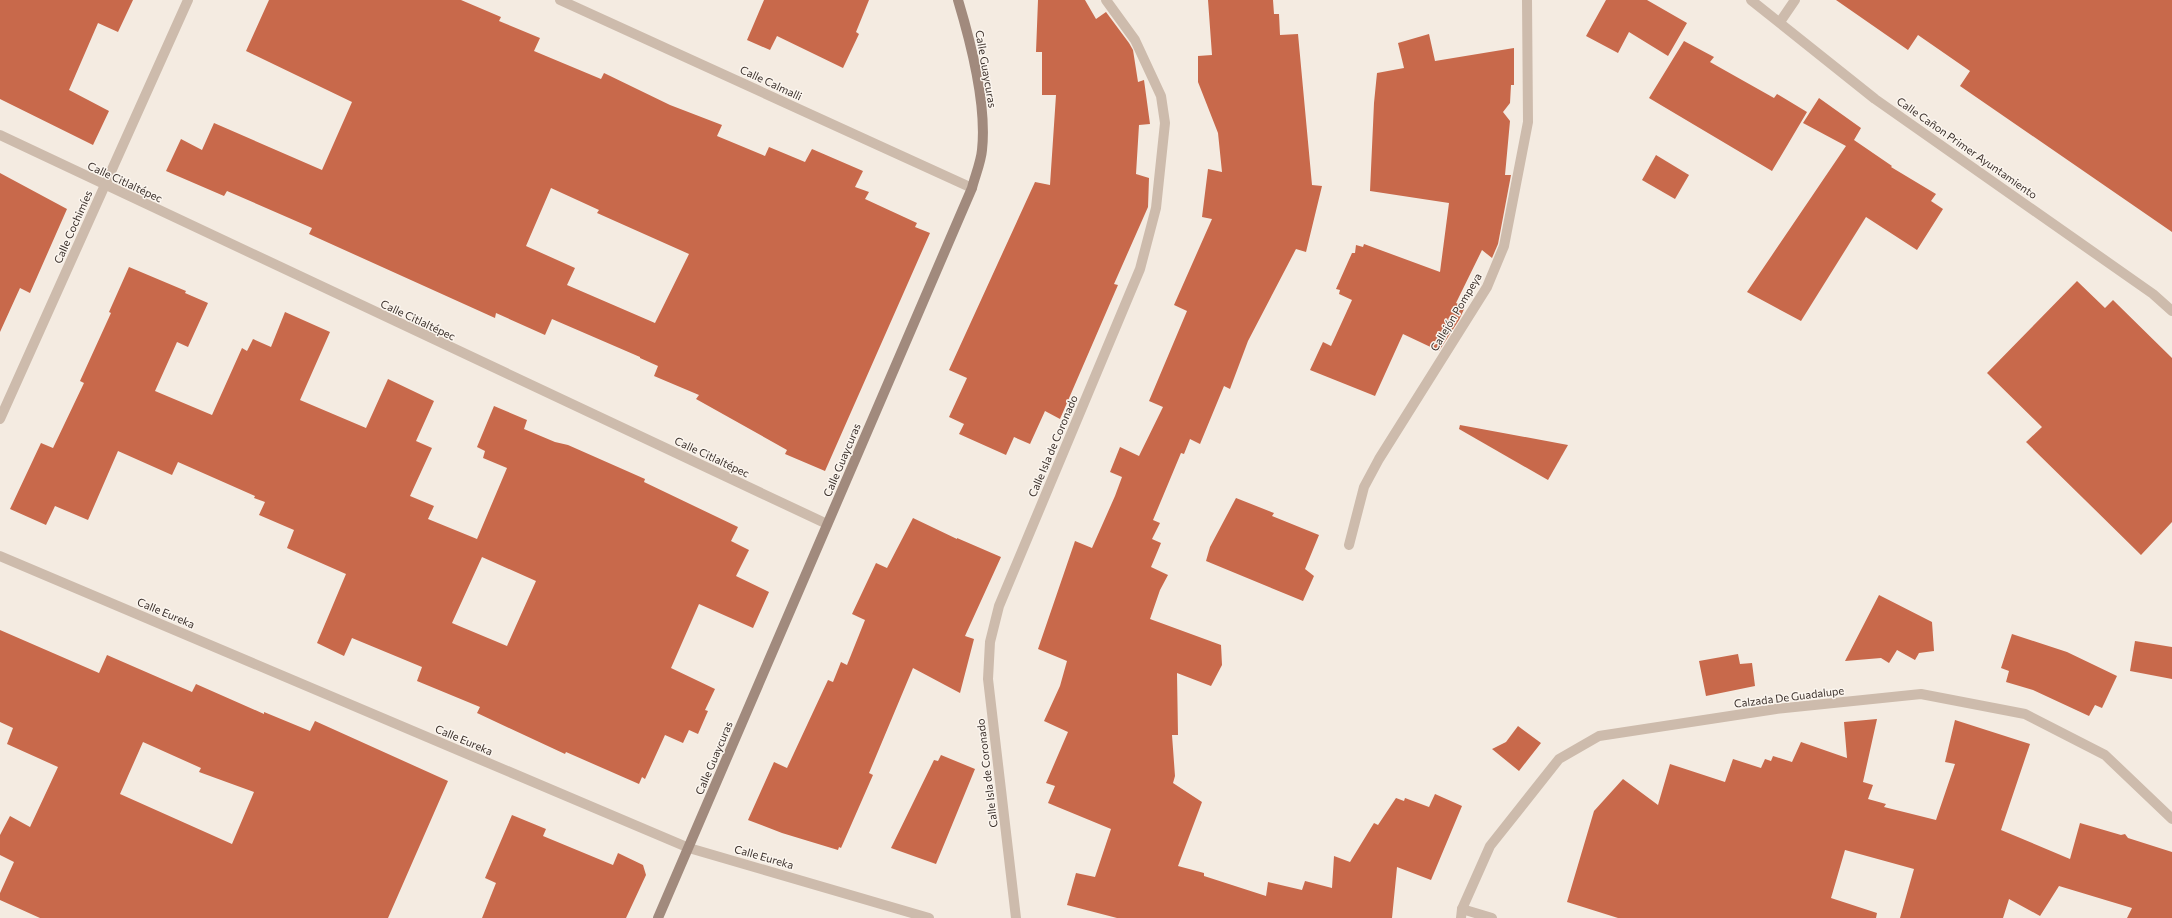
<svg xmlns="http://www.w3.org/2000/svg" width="2172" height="918" font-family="Commissioner,sans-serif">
	<rect width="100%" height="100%" fill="#f4ebe1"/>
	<!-- building -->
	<g fill="#c8694b" fill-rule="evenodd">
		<path d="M 0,0 L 133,0 L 118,32 L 98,23 L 69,90 L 109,111 L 93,145 L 0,99 Z"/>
		<path d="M 269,0 L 461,0 L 501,17 L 499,21 L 540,38 L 534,51 L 601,79 L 604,73 L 670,105 L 722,125 L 717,136 L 765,156 L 769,147 L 805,162 L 812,149 L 863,171 L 855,187 L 869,192 L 865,199 L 917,223 L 915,227 L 930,233 L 825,471 L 785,454 L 787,450 L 696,399 L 699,395 L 654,376 L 658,366 L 640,358 L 640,357 L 552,319 L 545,335 L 496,313 L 495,318 L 309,234 L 312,228 L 227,191 L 224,196 L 166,171 L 181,139 L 202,150 L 214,123 L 322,170 L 352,102 L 246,51 ZM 551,188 L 599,210 L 597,213 L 689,254 L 655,323 L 567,285 L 575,268 L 526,246 Z"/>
		<path d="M 764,0 L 869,0 L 856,32 L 859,34 L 843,68 L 777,36 L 770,50 L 747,40 Z"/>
		<path d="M 1038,0 L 1085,0 L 1096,19 L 1106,12 L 1129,43 L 1133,50 L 1138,82 L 1144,80 L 1150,124 L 1139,125 L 1136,174 L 1149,178 L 1148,207 L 1114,284 L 1118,285 L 1060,419 L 1045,411 L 1030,444 L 1014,437 L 1006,455 L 959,434 L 964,424 L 949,417 L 967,378 L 949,370 L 1035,182 L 1050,185 L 1056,95 L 1042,95 L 1042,52 L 1036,52 Z"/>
		<path d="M 1208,0 L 1273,0 L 1274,14 L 1279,14 L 1280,35 L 1298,34 L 1312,185 L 1322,186 L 1306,252 L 1296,249 L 1248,341 L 1230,389 L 1224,386 L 1200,444 L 1190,439 L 1184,454 L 1181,453 L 1153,520 L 1160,523 L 1152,539 L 1161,543 L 1151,567 L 1168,575 L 1160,590 L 1150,619 L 1221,645 L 1222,665 L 1211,686 L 1177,673 L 1178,735 L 1172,735 L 1175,776 L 1173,783 L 1202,802 L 1178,866 L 1204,873 L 1204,876 L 1266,896 L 1268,882 L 1302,890 L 1305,881 L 1332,888 L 1334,856 L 1350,862 L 1374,823 L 1378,825 L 1396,798 L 1404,801 L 1405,798 L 1429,807 L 1435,794 L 1462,806 L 1431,880 L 1397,867 L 1392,918 L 1117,918 L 1067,905 L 1076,873 L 1095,877 L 1111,829 L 1048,803 L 1055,786 L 1046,783 L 1068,732 L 1044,721 L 1060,686 L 1067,661 L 1038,649 L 1075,541 L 1092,548 L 1115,496 L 1122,477 L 1110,472 L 1120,447 L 1139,456 L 1163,407 L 1149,401 L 1187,311 L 1174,305 L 1212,219 L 1202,217 L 1208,169 L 1222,172 L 1218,133 L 1198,82 L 1198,56 L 1212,55 Z"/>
		<path d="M 1606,0 L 1647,0 L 1687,23 L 1668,56 L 1629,32 L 1618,53 L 1586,36 Z"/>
		<path d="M 1836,0 L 2172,0 L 2172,232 L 1960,86 L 1970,71 L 1918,35 L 1908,50 Z"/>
		<path d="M 1429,34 L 1435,61 L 1514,48 L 1514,85 L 1511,85 L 1510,103 L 1503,112 L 1510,121 L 1505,175 L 1511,175 L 1498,244 L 1492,258 L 1482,250 L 1456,303 L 1465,307 L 1459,320 L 1439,351 L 1403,334 L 1375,396 L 1310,370 L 1323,342 L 1331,346 L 1352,300 L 1339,294 L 1340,290 L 1336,289 L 1352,253 L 1355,253 L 1356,245 L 1363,247 L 1364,244 L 1440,272 L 1449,203 L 1370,191 L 1374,103 L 1377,73 L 1404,68 L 1398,43 Z"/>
		<path d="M 1684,41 L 1714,57 L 1710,62 L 1774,98 L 1777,94 L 1807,112 L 1772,171 L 1649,98 Z"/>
		<path d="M 1819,98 L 1861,128 L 1854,140 L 1892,166 L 1891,167 L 1936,194 L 1931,201 L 1943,209 L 1917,250 L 1866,217 L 1801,321 L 1747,292 L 1846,146 L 1803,123 Z"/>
		<path d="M 1656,155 L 1689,175 L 1675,199 L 1642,180 Z"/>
		<path d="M 0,173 L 67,209 L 30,293 L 20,288 L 0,332 Z"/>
		<path d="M 129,267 L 186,291 L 185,293 L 208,303 L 188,347 L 177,342 L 155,391 L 212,415 L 242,348 L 247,351 L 253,339 L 271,347 L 285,312 L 330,332 L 300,400 L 366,428 L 388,379 L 434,401 L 416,441 L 432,448 L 410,496 L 434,506 L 428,519 L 477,539 L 507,468 L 483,458 L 485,451 L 477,447 L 494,406 L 527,420 L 524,429 L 555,442 L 568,445 L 645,479 L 644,482 L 738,527 L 731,541 L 749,550 L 736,576 L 769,592 L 753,628 L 699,604 L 671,668 L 715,689 L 705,710 L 708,711 L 698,734 L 689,730 L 683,743 L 665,735 L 645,779 L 642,777 L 639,784 L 566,752 L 565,754 L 477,713 L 480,707 L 417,681 L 422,667 L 352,638 L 344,656 L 317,643 L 346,574 L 287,548 L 294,530 L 259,515 L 265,502 L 254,498 L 255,496 L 178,462 L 172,475 L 118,451 L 88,520 L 55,506 L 46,525 L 10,509 L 41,443 L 53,448 L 84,383 L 80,381 L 111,313 L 109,312 ZM 482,557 L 536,581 L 507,646 L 452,623 Z"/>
		<path d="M 2077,281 L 2105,308 L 2113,300 L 2172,358 L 2172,522 L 2141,555 L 2026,442 L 2042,427 L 1987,373 Z"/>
		<path d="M 1460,425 L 1568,445 L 1548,480 L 1459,429 Z"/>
		<path d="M 1236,498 L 1274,513 L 1272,516 L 1319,535 L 1305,569 L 1314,576 L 1303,601 L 1206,561 L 1210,547 Z"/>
		<path d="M 913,518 L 957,539 L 957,538 L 1001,557 L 965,636 L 974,639 L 960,693 L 913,668 L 869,773 L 873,775 L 841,848 L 839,847 L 838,850 L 782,833 L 748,820 L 774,762 L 787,768 L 828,680 L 833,682 L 841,662 L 847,665 L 865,620 L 852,614 L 876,563 L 887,568 Z"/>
		<path d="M 1879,595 L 1932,622 L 1934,651 L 1919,653 L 1915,660 L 1897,650 L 1889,663 L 1881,658 L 1845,661 Z"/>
		<path d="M 0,630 L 99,673 L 107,655 L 192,692 L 196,684 L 264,714 L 264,712 L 310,731 L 315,721 L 448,781 L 388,918 L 40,918 L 0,900 L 0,893 L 14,862 L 0,855 L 0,835 L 10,816 L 30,827 L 58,767 L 7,744 L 13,728 L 0,722 ZM 143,742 L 201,768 L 199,772 L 254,792 L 232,844 L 120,794 Z"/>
		<path d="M 2012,634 L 2067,652 L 2117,676 L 2102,708 L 2095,705 L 2089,716 L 2033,690 L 2006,682 L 2009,671 L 2001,668 Z"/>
		<path d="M 2135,641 L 2172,647 L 2172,679 L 2130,671 Z"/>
		<path d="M 1738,654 L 1740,664 L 1752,663 L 1755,686 L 1706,696 L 1699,661 Z"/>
		<path d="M 1877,719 L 1863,782 L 1873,785 L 1868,799 L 1886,804 L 1884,807 L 1936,820 L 1955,764 L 1945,762 L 1955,720 L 2030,744 L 2001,830 L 2070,859 L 2080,823 L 2121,835 L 2125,834 L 2128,838 L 2172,852 L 2172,918 L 2127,918 L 2132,908 L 2059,886 L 2040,916 L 2009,899 L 2003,918 L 1900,918 L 1914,869 L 1845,850 L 1831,898 L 1877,913 L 1876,918 L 1618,918 L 1567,902 L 1594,811 L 1623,779 L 1658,805 L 1670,764 L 1725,782 L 1733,759 L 1761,768 L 1765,759 L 1771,761 L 1773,756 L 1792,762 L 1801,742 L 1847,758 L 1844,722 Z"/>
		<path d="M 1518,726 L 1541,743 L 1519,771 L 1492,749 L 1506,742 Z"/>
		<path d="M 941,755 L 975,769 L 936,864 L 891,848 L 934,760 L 938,761 Z"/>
		<path d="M 512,815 L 546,829 L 543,836 L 613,865 L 618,853 L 643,865 L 646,875 L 626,918 L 482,918 L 496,883 L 485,878 Z"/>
	</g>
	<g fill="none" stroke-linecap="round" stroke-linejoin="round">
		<!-- lane -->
		<path stroke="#cdbbac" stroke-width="10" d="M 1780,22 L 1795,0"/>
		<!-- street -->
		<g stroke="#cdbbac" stroke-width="10">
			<path d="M 560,0 L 972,188"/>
			<path d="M 1751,0 L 1875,99 L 2153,294 L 2172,311"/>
			<path d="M 0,135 L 827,524"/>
			<path d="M 0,419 L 188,0"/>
			<path d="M 1349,545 L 1364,487 L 1379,459 L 1487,287 L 1504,246 L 1528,122 L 1527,0"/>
			<path d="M 0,556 L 689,848 L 929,918"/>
			<path d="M 1462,909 L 1492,918"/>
			<path d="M 1016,918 L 988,679 L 990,642 L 999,606 L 1140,269 L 1156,208 L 1165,123 L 1161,96 L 1135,40 L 1106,0"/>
			<path d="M 1461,918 L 1462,909 L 1490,846 L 1559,759 L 1599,736 L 1776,709 L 1921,694 L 2025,714 L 2105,755 L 2172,819"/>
		</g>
		<!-- secondary -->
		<path stroke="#a18a7d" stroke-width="10" d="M 658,918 L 972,188 C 975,176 981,162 982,150 C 987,105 971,43 958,0"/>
	</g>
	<g text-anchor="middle" stroke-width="3" stroke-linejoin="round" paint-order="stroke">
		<!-- street labels -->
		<g font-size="11" fill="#3b302b" stroke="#fbf5ee">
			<text transform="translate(986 69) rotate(80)" y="4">Calle Guaycuras</text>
			<text transform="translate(771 83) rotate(25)" y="4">Calle Calmalli</text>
			<text transform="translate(1967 148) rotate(35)" y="4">Calle Cañon Primer Ayuntamiento</text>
			<text transform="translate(125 182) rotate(25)" y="4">Calle Citlaltépec</text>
			<text transform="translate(73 227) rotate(-66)" y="4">Calle Cochimíes</text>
			<text transform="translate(1456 312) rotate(-59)" y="4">Callejón Pompeya</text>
			<text transform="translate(418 320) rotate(25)" y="4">Calle Citlaltépec</text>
			<text transform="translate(1053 446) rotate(-67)" y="4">Calle Isla de Coronado</text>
			<text transform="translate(712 457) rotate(25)" y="4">Calle Citlaltépec</text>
			<text transform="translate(842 460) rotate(-67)" y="4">Calle Guaycuras</text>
			<text transform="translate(166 613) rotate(23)" y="4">Calle Eureka</text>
			<text transform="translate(1789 697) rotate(-7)" y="4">Calzada De Guadalupe</text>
			<text transform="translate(464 740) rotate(23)" y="4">Calle Eureka</text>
			<text transform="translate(714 758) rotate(-67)" y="4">Calle Guaycuras</text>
			<text transform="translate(987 773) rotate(-97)" y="4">Calle Isla de Coronado</text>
			<text transform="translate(764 857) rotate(16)" y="4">Calle Eureka</text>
		</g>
	</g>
</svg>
